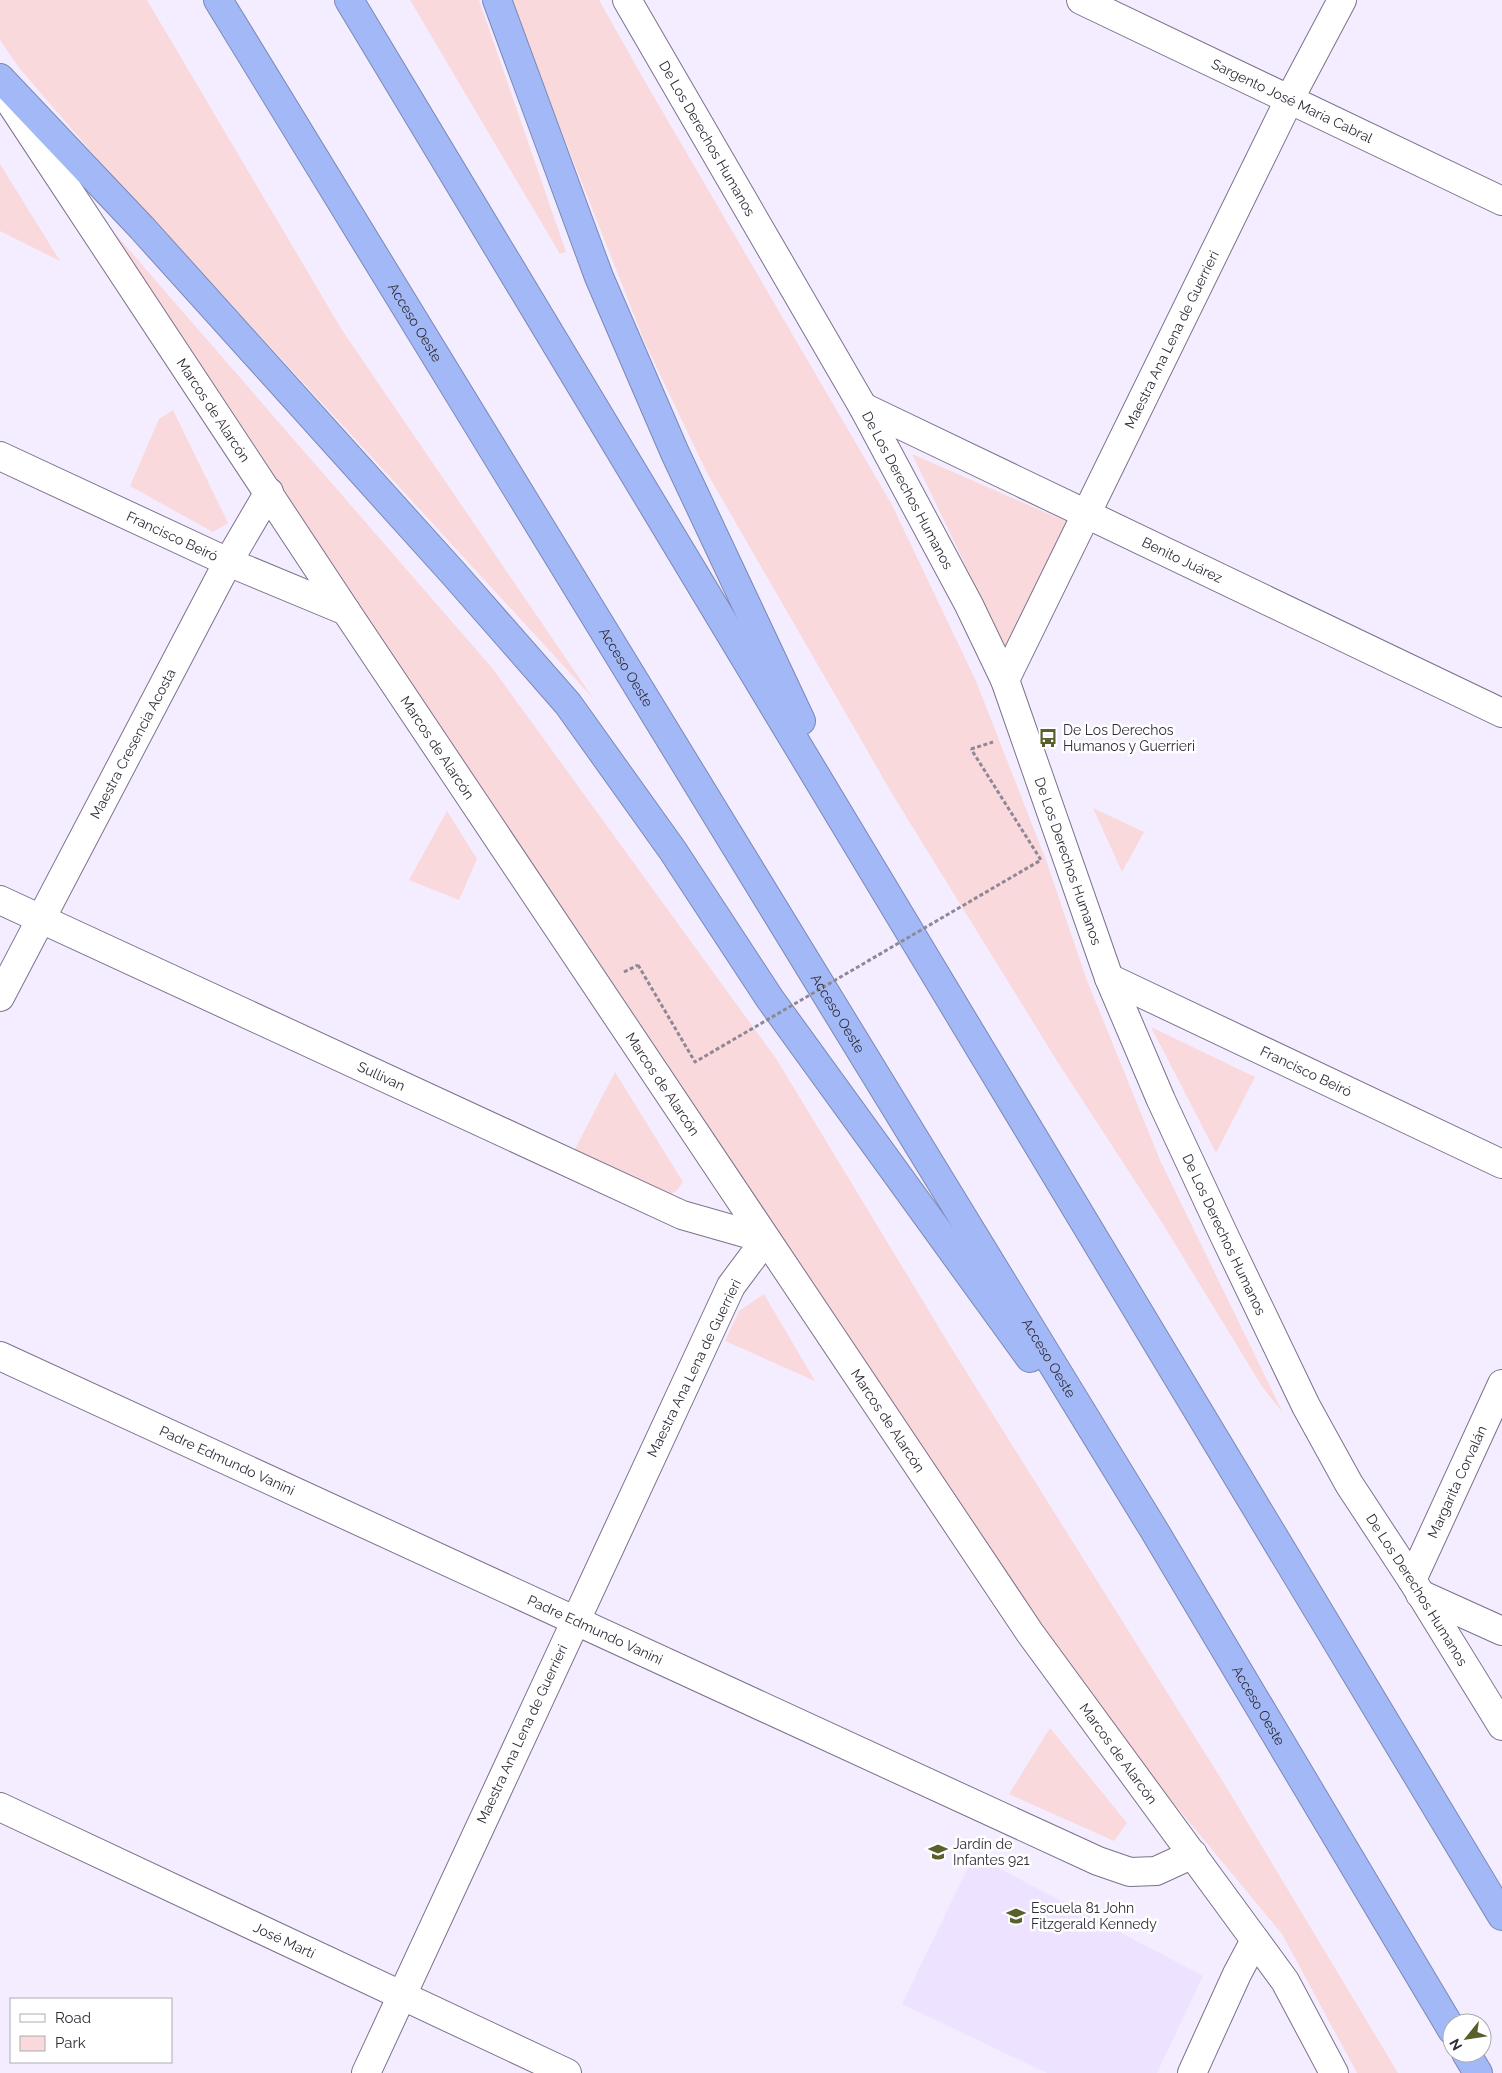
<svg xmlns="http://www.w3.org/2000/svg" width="1502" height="2073" font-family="Raleway,sans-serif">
	<rect width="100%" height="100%" fill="#f4edff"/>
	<!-- built -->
	<path fill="#ede2ff" d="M 974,1855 L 1203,1976 L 1157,2073 L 1047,2073 L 902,2004 Z"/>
	<!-- green -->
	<g fill="#fad9dc">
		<path d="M 0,0 L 147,0 L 342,330 L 593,698 L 95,156 L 20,69 L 0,40 Z"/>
		<path d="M 410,0 L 479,0 L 566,252 L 560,254 Z"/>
		<path d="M 510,0 L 599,0 L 647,85 L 892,505 L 976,681 L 1046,860 L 1086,978 L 1160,1160 L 1283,1413 L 1263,1388 L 1161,1221 L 1057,1061 L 894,797 L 707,473 L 645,343 Z"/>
		<path d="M 0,164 L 60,261 L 0,231 Z"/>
		<path d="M 111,229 L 493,669 L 777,1060 L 952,1349 L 1225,1785 L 1398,2073 L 1357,2073 L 1282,1934 L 1166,1794 L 1030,1612 L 581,935 L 108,236 Z"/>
		<path d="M 173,410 L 228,523 L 213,532 L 130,486 L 159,419 Z"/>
		<path d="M 912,454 L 1072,524 L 1012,662 Z"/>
		<path d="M 1093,808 L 1144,832 L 1122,872 Z"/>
		<path d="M 447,811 L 477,859 L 459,900 L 409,880 Z"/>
		<path d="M 1151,1027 L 1255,1077 L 1216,1153 Z"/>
		<path d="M 615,1072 L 683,1182 L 676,1191 L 668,1196 L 574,1151 Z"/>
		<path d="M 764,1294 L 815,1381 L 725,1341 L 739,1311 Z"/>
		<path d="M 1050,1728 L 1127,1823 L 1114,1841 L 1009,1794 Z"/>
	</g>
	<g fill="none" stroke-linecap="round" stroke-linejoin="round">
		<!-- street casing -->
		<g stroke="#7c728c" stroke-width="30">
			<g id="street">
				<path id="s1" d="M 627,0 L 863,407 L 969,605 L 1005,680 L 1109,978 L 1161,1100 L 1223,1233 L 1306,1406 L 1349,1484 L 1412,1580 L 1502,1726"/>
				<path id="s2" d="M 1081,0 L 1502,201"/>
				<path id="s3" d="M 863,407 L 1502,713"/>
				<path id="s4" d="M 0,456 L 228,562 L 346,611"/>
				<path id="s5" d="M 1005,680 L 1290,98 L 1342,0"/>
				<path id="s6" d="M 0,900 L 682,1215 L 766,1239 L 731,1286 L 366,2073"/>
				<path id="s7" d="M 1109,978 L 1502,1164"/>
				<path id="s8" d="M 0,997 L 228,562 L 269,492"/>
				<path id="s9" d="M 0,1356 L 1098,1861 L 1130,1872 L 1156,1871 L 1193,1854"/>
				<path id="s10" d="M 1412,1580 L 1502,1384"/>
				<path d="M 1420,1594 L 1502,1631"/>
				<path id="s11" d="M 0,1807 L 567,2073"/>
				<path d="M 1255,1940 L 1285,1981 L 1334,2073"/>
			</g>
		</g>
		<!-- secondary casing -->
		<g stroke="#7c728c" stroke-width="30">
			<g id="secondary">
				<path id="s12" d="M 4,93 L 346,611 L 1030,1633 L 1255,1940 L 1237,1974 L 1192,2073"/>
			</g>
		</g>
		<!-- highway casing -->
		<g stroke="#7b88b4" stroke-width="30">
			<g id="highway">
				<path id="s13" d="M 218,0 L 1154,1530 L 1452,2030"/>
				<path d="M 349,0 L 1502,1916"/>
				<path d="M 497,0 L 599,277 L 675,453 L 801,721"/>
				<path d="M 0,78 L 142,228 L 454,574 L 568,704 L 673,851 L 770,999 L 1030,1358"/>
				<path d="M 1466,2053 L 1478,2073"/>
			</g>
		</g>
		<!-- path -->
		<g stroke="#8e8896" stroke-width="3" stroke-dasharray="4 2.5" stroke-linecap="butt">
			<path d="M 971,749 L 993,742"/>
			<path d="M 624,972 L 638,965"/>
		</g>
		<!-- street -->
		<use href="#street" stroke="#fff" stroke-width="28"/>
		<!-- secondary -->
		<use href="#secondary" stroke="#fff" stroke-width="28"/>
		<!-- highway -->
		<use href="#highway" stroke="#a3b9f7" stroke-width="28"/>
		<!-- path-bridge -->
		<path stroke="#8e8896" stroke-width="3" stroke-dasharray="4 2.5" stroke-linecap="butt" d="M 638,965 L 695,1062 L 1041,860 L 971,749"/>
	</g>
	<!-- icons -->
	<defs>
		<g id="bus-bare" transform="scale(1.5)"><path d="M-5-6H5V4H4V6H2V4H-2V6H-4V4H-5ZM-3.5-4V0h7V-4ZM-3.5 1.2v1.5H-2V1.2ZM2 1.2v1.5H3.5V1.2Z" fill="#5b5f2c" stroke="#fff" stroke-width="2.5" paint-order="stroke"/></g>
		<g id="school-bare" transform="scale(1.5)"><path d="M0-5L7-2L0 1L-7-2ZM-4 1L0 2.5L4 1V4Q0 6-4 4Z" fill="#5b5f2c" stroke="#fff" stroke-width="2.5" paint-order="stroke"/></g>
	</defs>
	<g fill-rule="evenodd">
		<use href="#bus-bare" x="1048" y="738"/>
		<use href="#school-bare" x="938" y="1852"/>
		<use href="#school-bare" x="1016" y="1916"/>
	</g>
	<g text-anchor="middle" stroke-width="5" stroke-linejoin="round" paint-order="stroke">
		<!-- street labels -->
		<g font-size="14" fill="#312d38" stroke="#fff">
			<text dy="5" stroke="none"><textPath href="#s2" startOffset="234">Sargento José María Cabral</textPath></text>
			<text dy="5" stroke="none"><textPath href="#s1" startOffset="160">De Los Derechos Humanos</textPath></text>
			<text dy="5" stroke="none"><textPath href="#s13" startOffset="378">Acceso Oeste</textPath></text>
			<text dy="5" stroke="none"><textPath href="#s5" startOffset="379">Maestra Ana Lena de Guerrieri</textPath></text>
			<text dy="5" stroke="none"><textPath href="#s12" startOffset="380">Marcos de Alarcón</textPath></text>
			<text dy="5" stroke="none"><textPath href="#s1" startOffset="565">De Los Derechos Humanos</textPath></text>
			<text dy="5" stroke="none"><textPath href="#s4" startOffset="190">Francisco Beiró</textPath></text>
			<text dy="5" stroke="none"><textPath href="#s3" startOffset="354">Benito Juárez</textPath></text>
			<text dy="5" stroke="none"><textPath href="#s13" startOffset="782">Acceso Oeste</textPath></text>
			<text dy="5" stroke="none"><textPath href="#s8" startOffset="286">Maestra Cresencia Acosta</textPath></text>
			<text dy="5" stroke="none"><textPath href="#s12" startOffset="785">Marcos de Alarcón</textPath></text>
			<text dy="5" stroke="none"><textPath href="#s1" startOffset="970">De Los Derechos Humanos</textPath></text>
			<text dy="5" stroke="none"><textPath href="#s13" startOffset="1188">Acceso Oeste</textPath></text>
			<text dy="5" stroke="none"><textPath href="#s7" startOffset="218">Francisco Beiró</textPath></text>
			<text dy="5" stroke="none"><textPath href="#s6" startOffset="420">Sullivan</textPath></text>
			<text dy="5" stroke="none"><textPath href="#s12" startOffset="1190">Marcos de Alarcón</textPath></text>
			<text dy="5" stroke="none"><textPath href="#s1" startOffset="1375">De Los Derechos Humanos</textPath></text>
			<text dy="5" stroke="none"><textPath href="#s13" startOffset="1592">Acceso Oeste</textPath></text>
			<text transform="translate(694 1368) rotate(-64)" y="5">Maestra Ana Lena de Guerrieri</text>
			<text dy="5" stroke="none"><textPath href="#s12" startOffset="1595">Marcos de Alarcón</textPath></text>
			<text dy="5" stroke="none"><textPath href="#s9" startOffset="250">Padre Edmundo Vanini</textPath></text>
			<text dy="5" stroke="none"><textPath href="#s10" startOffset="108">Margarita Corvalán</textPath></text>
			<text dy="5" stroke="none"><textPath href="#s1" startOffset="1780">De Los Derechos Humanos</textPath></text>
			<text dy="5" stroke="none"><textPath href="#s9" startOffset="655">Padre Edmundo Vanini</textPath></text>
			<text dy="5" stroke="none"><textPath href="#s13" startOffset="1998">Acceso Oeste</textPath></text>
			<text transform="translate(522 1734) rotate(-65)" y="5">Maestra Ana Lena de Guerrieri</text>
			<text dy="5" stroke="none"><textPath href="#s12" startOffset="2000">Marcos de Alarcón</textPath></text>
			<text dy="5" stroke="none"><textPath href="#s11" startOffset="314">José Martí</textPath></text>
		</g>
		<!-- poi labels -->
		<g font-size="14" fill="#312d38" stroke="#fff" text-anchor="start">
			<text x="1063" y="735">De Los Derechos<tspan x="1063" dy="16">Humanos y Guerrieri</tspan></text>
			<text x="953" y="1849">Jardín de<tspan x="953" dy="16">Infantes 921</tspan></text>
			<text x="1031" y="1913">Escuela 81 John<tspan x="1031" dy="16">Fitzgerald Kennedy</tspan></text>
		</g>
	</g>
	<!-- legend -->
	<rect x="10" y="1998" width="162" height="65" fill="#ffffff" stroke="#adabaf"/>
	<rect x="20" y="2014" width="25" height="8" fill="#ffffff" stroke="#adabaf"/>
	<text x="55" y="2023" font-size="15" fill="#312d38">Road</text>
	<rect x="20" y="2036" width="25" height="15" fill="#fad9dc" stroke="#adabaf"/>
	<text x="55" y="2048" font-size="15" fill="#312d38">Park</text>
	<!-- north arrow -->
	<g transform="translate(1467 2038) rotate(240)"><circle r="24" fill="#ffffff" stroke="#adabaf"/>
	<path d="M0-4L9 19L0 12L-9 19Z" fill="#5b5f2c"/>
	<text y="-8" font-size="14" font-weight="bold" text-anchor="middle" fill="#312d38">N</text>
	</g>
</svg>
